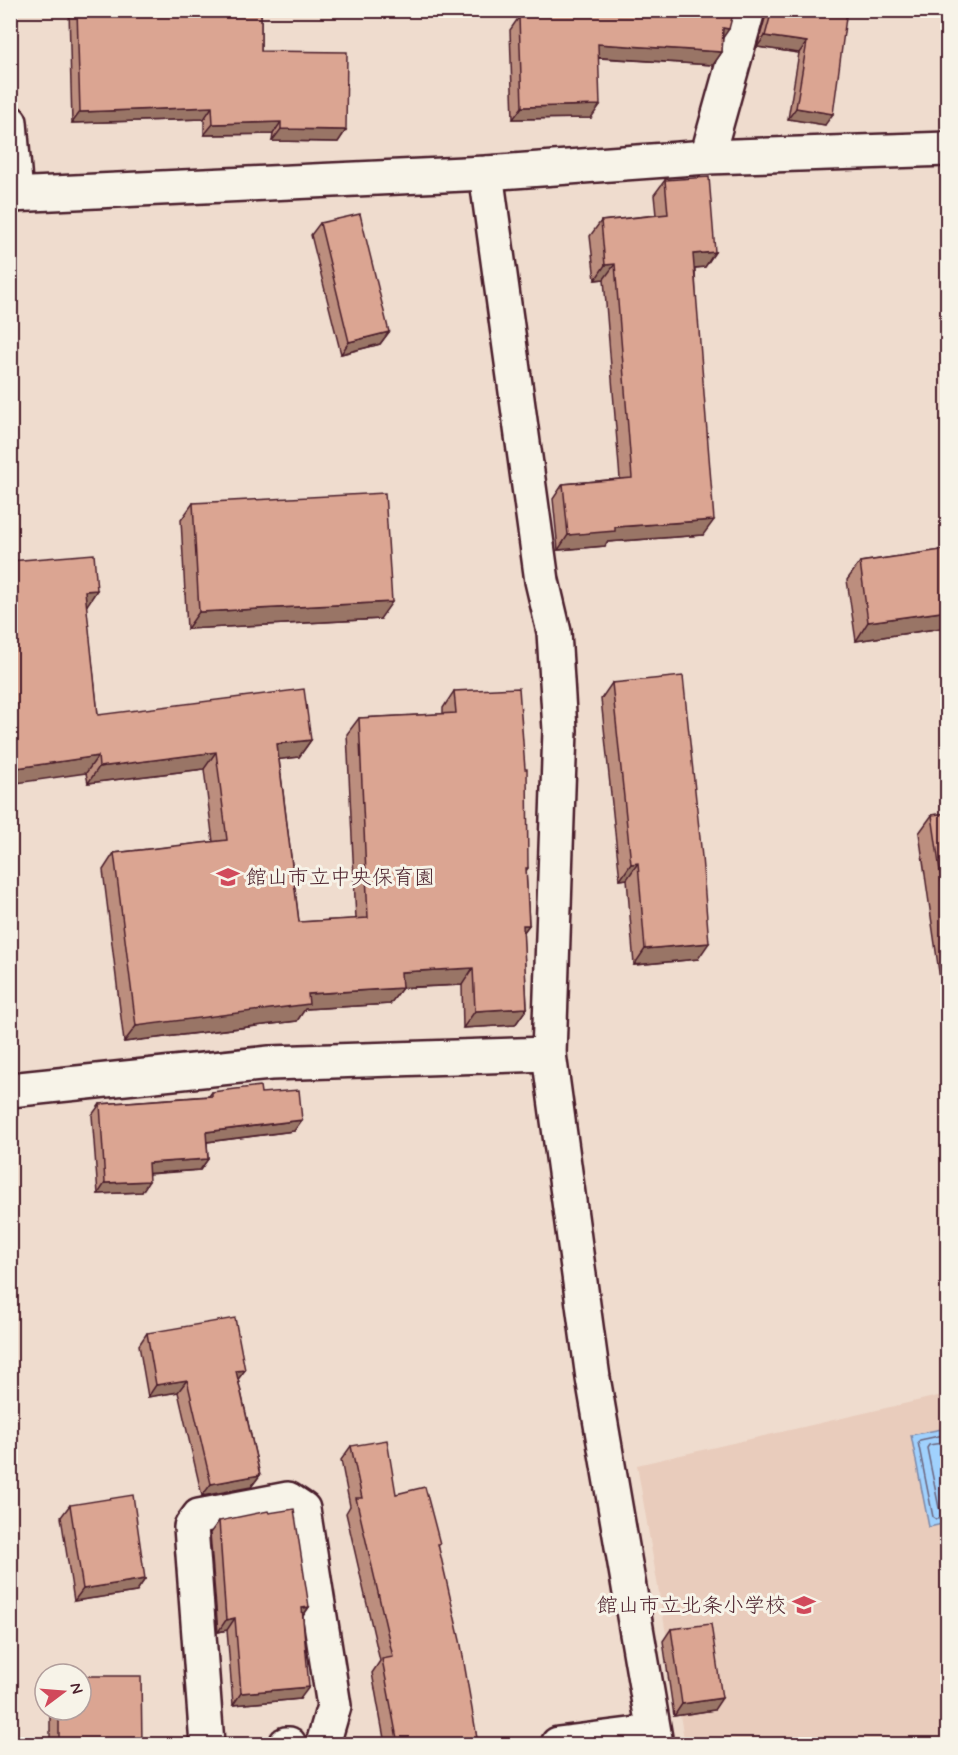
<svg xmlns="http://www.w3.org/2000/svg" width="958" height="1755" font-family="Mynerve,'Klee One',sans-serif">
	<rect width="100%" height="100%" fill="#efdcce"/>
	<filter id="ink" filterUnits="userSpaceOnUse"><feTurbulence type="fractalNoise" baseFrequency=".0167" numOctaves="2"/><feDisplacementMap in="SourceGraphic" scale="12" xChannelSelector="R" yChannelSelector="G"/><feConvolveMatrix kernelMatrix="1 2 1 2 8 2 1 2 1" color-interpolation-filters="sRGB"/></filter>
	<g filter="url(#ink)">
		<!-- built -->
		<path fill="#e9ccbc" d="M 947,1394 L 947,1744 L 685,1744 L 637,1465 Z"/>
		<!-- water -->
		<path fill="#a0d1fd" stroke="#7e8aa9" stroke-width="1.5" d="M 947,1428 L 947,1523 L 929,1527 L 911,1435 Z"/>
		<g fill="none" stroke-linecap="round" stroke-linejoin="round">
			<!-- shore -->
			<g stroke="#6c667f" stroke-width="1.5">
				<path d="M 948,1434 L 920,1440 L 918,1442 L 933,1517 L 936,1519 L 948,1518"/>
				<path d="M 948,1442 L 929,1445 L 927,1448 L 939,1508 L 941,1510 L 948,1510"/>
			</g>
			<!-- minor casing -->
			<g stroke="#4a1f2b" stroke-width="38">
				<g id="minor">
					<path d="M 10,122 L 16,195"/>
					<path d="M 707,157 L 748,10"/>
					<path d="M 486,173 L 542,581 L 554,632 L 560,730 L 549,1054 L 593,1378 L 656,1744"/>
					<path d="M 10,195 L 486,173 L 707,157 L 948,149"/>
					<path d="M 10,1090 L 270,1063 L 549,1054"/>
					<path d="M 207,1744 L 191,1527 L 199,1516 L 288,1499 L 303,1509 L 334,1706 L 323,1744"/>
					<path d="M 286,1744 L 289,1744"/>
					<path d="M 558,1744 L 653,1732"/>
				</g>
			</g>
			<!-- minor -->
			<use href="#minor" stroke="#f7f3e8" stroke-width="33"/>
		</g>
		<!-- wall -->
		<g fill="#bc8e7e" stroke="#4a1f2b" stroke-width="1.5">
			<path d="M 69,10 L 261,10 L 261,51 L 346,130 L 338,142 L 272,141 L 273,134 L 204,135 L 204,119 L 72,123 Z"/>
			<path d="M 526,10 L 734,10 L 723,37 L 722,52 L 713,65 L 598,58 L 591,118 L 513,119 L 510,30 L 519,17 L 526,17 Z"/>
			<path d="M 766,10 L 847,10 L 825,125 L 788,119 L 799,53 L 757,47 L 766,15 Z"/>
			<path d="M 945,10 L 948,10 L 948,25 L 944,25 Z"/>
			<path d="M 665,180 L 715,252 L 705,267 L 695,268 L 703,535 L 607,542 L 605,546 L 558,550 L 553,499 L 563,484 L 620,479 L 604,279 L 595,280 L 590,236 L 601,221 L 656,215 L 654,195 Z"/>
			<path d="M 320,223 L 389,332 L 380,344 L 341,354 L 311,235 Z"/>
			<path d="M 193,503 L 380,619 L 187,629 L 181,520 Z"/>
			<path d="M 948,549 L 948,627 L 856,641 L 847,580 L 860,562 Z"/>
			<path d="M 10,561 L 97,590 L 86,606 L 98,715 L 311,740 L 299,757 L 279,759 L 299,922 L 356,919 L 347,734 L 359,718 L 443,714 L 443,708 L 454,691 L 528,868 L 526,871 L 529,925 L 523,933 L 527,1008 L 515,1025 L 463,1028 L 462,985 L 402,988 L 390,1004 L 305,1009 L 297,1021 L 124,1042 L 103,870 L 114,853 L 213,842 L 204,769 L 88,783 L 86,773 Z"/>
			<path d="M 612,683 L 698,959 L 634,965 L 627,879 L 620,880 L 601,699 Z"/>
			<path d="M 948,813 L 948,1035 L 919,833 L 932,815 Z"/>
			<path d="M 212,1092 L 261,1093 L 294,1131 L 207,1142 L 208,1159 L 200,1170 L 149,1174 L 142,1192 L 98,1194 L 92,1115 L 100,1104 L 209,1096 Z"/>
			<path d="M 147,1333 L 245,1370 L 238,1379 L 260,1475 L 251,1487 L 202,1496 L 178,1392 L 148,1397 L 139,1345 Z"/>
			<path d="M 351,1446 L 396,1494 L 440,1544 L 438,1546 L 478,1744 L 385,1744 L 372,1673 L 380,1661 L 346,1513 L 350,1506 L 341,1460 Z"/>
			<path d="M 70,1505 L 145,1579 L 136,1592 L 74,1601 L 61,1517 Z"/>
			<path d="M 219,1521 L 309,1607 L 303,1616 L 300,1699 L 233,1705 L 227,1630 L 218,1632 L 210,1533 Z"/>
			<path d="M 671,1629 L 714,1710 L 674,1716 L 663,1641 Z"/>
			<path d="M 50,1710 L 81,1710 L 142,1744 L 50,1744 Z"/>
		</g>
		<!-- shaded-wall -->
		<g fill="#997466" stroke="#4a1f2b" stroke-width="1.5">
			<path d="M 723,28 L 729,29 L 720,42 Z"/>
			<path d="M 765,36 L 807,42 L 799,53 L 757,47 Z"/>
			<path d="M 598,44 L 722,52 L 713,65 L 589,57 Z"/>
			<path d="M 600,105 L 591,118 L 513,119 L 522,107 Z"/>
			<path d="M 212,107 L 204,119 L 72,123 L 80,112 Z"/>
			<path d="M 796,108 L 833,114 L 825,125 L 788,119 Z"/>
			<path d="M 281,122 L 273,134 L 204,135 L 213,124 Z"/>
			<path d="M 281,129 L 346,130 L 338,142 L 272,141 Z"/>
			<path d="M 715,252 L 705,267 L 683,269 L 693,254 Z"/>
			<path d="M 615,264 L 604,279 L 595,280 L 605,265 Z"/>
			<path d="M 389,332 L 380,344 L 341,354 L 349,342 Z"/>
			<path d="M 714,520 L 703,535 L 607,542 L 605,546 L 558,550 L 568,535 L 615,527 Z"/>
			<path d="M 97,590 L 86,607 L 85,591 Z"/>
			<path d="M 392,602 L 380,619 L 187,629 L 199,612 Z"/>
			<path d="M 948,611 L 948,627 L 856,641 L 868,622 Z"/>
			<path d="M 311,740 L 299,757 L 266,761 L 277,744 Z"/>
			<path d="M 216,752 L 204,769 L 88,783 L 99,767 Z"/>
			<path d="M 98,756 L 86,773 L 10,784 L 10,769 Z"/>
			<path d="M 638,863 L 627,879 L 620,880 L 631,864 Z"/>
			<path d="M 523,925 L 529,925 L 517,941 Z"/>
			<path d="M 709,943 L 698,959 L 634,965 L 645,949 Z"/>
			<path d="M 473,968 L 462,985 L 390,988 L 401,972 Z"/>
			<path d="M 402,988 L 390,1004 L 305,1009 L 297,1021 L 124,1042 L 136,1026 L 308,994 Z"/>
			<path d="M 527,1008 L 515,1025 L 463,1028 L 475,1011 Z"/>
			<path d="M 302,1120 L 294,1131 L 198,1143 L 206,1132 Z"/>
			<path d="M 208,1159 L 200,1170 L 140,1174 L 148,1163 Z"/>
			<path d="M 149,1181 L 142,1192 L 98,1194 L 105,1183 Z"/>
			<path d="M 245,1370 L 236,1382 L 236,1371 Z"/>
			<path d="M 187,1380 L 178,1392 L 148,1397 L 156,1385 Z"/>
			<path d="M 260,1475 L 251,1487 L 202,1496 L 211,1484 Z"/>
			<path d="M 145,1579 L 136,1592 L 74,1601 L 83,1589 Z"/>
			<path d="M 309,1607 L 300,1620 L 302,1608 Z"/>
			<path d="M 235,1618 L 227,1630 L 218,1632 L 226,1620 Z"/>
			<path d="M 309,1687 L 300,1699 L 233,1705 L 241,1693 Z"/>
			<path d="M 722,1698 L 714,1710 L 674,1716 L 682,1704 Z"/>
		</g>
		<!-- building -->
		<g fill="#dba592" stroke="#4a1f2b" stroke-width="1.5">
			<path d="M 77,10 L 261,10 L 261,51 L 347,52 L 346,130 L 281,129 L 281,122 L 213,124 L 212,107 L 80,112 Z"/>
			<path d="M 535,10 L 656,11 L 734,10 L 729,29 L 723,28 L 722,52 L 598,44 L 600,105 L 522,107 L 519,17 L 535,17 Z"/>
			<path d="M 772,10 L 847,10 L 833,114 L 796,108 L 807,42 L 765,36 Z"/>
			<path d="M 709,177 L 715,252 L 693,254 L 714,520 L 615,527 L 615,531 L 568,535 L 563,484 L 632,478 L 615,264 L 605,265 L 601,221 L 668,214 L 665,180 Z"/>
			<path d="M 360,214 L 389,332 L 349,342 L 320,223 Z"/>
			<path d="M 385,493 L 392,602 L 199,612 L 193,503 Z"/>
			<path d="M 948,549 L 948,611 L 868,622 L 860,562 Z"/>
			<path d="M 94,554 L 97,590 L 85,591 L 98,715 L 304,689 L 311,740 L 277,744 L 299,922 L 368,918 L 359,718 L 456,713 L 454,691 L 519,688 L 525,769 L 527,769 L 528,868 L 526,868 L 529,925 L 523,925 L 527,1008 L 475,1011 L 473,968 L 401,972 L 402,988 L 308,994 L 309,1004 L 136,1026 L 114,853 L 227,840 L 216,752 L 99,767 L 98,756 L 10,769 L 10,561 Z"/>
			<path d="M 683,676 L 702,857 L 709,943 L 645,949 L 638,863 L 631,864 L 612,683 Z"/>
			<path d="M 948,813 L 948,927 L 932,815 Z"/>
			<path d="M 260,1086 L 261,1093 L 299,1090 L 302,1120 L 206,1132 L 208,1159 L 148,1163 L 149,1181 L 105,1183 L 100,1104 L 212,1096 L 212,1092 Z"/>
			<path d="M 235,1318 L 245,1370 L 236,1371 L 260,1475 L 211,1484 L 187,1380 L 156,1385 L 147,1333 Z"/>
			<path d="M 387,1440 L 396,1494 L 425,1487 L 440,1544 L 438,1544 L 461,1645 L 478,1744 L 398,1744 L 382,1659 L 393,1657 L 356,1498 L 362,1498 L 351,1446 Z"/>
			<path d="M 133,1495 L 145,1579 L 83,1589 L 70,1505 Z"/>
			<path d="M 294,1509 L 309,1607 L 302,1608 L 309,1687 L 241,1693 L 235,1618 L 226,1620 L 219,1521 L 268,1511 L 269,1513 Z"/>
			<path d="M 711,1624 L 722,1698 L 682,1704 L 671,1629 Z"/>
			<path d="M 81,1676 L 141,1676 L 142,1744 L 59,1744 L 59,1710 L 81,1710 Z"/>
		</g>
	</g>
	<!-- icons -->
	<defs>
		<g id="school-bare" transform="scale(1.8)"><path d="M0-5L7-2L0 1L-7-2ZM-4 1L0 2.5L4 1V4Q0 6-4 4Z" fill="#d1495b" stroke="#f7f3e8" stroke-width="2.5" paint-order="stroke"/></g>
	</defs>
	<g fill-rule="evenodd">
		<use href="#school-bare" x="228" y="877"/>
		<use href="#school-bare" x="804" y="1605"/>
	</g>
	<g text-anchor="middle" stroke-width="6" stroke-linejoin="round" paint-order="stroke">
		<!-- poi labels -->
		<g font-size="21" fill="#4a1f2b" stroke="#f7f3e8" text-anchor="start">
			<text x="246" y="884">館山市立中央保育園</text>
			<text x="786" y="1612" text-anchor="end">館山市立北条小学校</text>
		</g>
	</g>
	<!-- margin -->
	<rect width="958" height="1755" fill="none" stroke="#f7f3e8" stroke-width="36"/>
	<rect x="18" y="18" width="922" height="1719" fill="none" stroke="#4a1f2b" stroke-width="2" filter="url(#ink)"/>
	<!-- north arrow -->
	<g transform="translate(63 1692) rotate(74)"><circle r="28" fill="#f7f3e8" stroke="#b29e9c" stroke-width="1.5"/>
	<path d="M0-4.5L10 22L0 15L-10 22Z" fill="#d1495b"/>
	<text y="-9" font-size="16" font-weight="bold" text-anchor="middle" fill="#4a1f2b">N</text>
	</g>
</svg>
